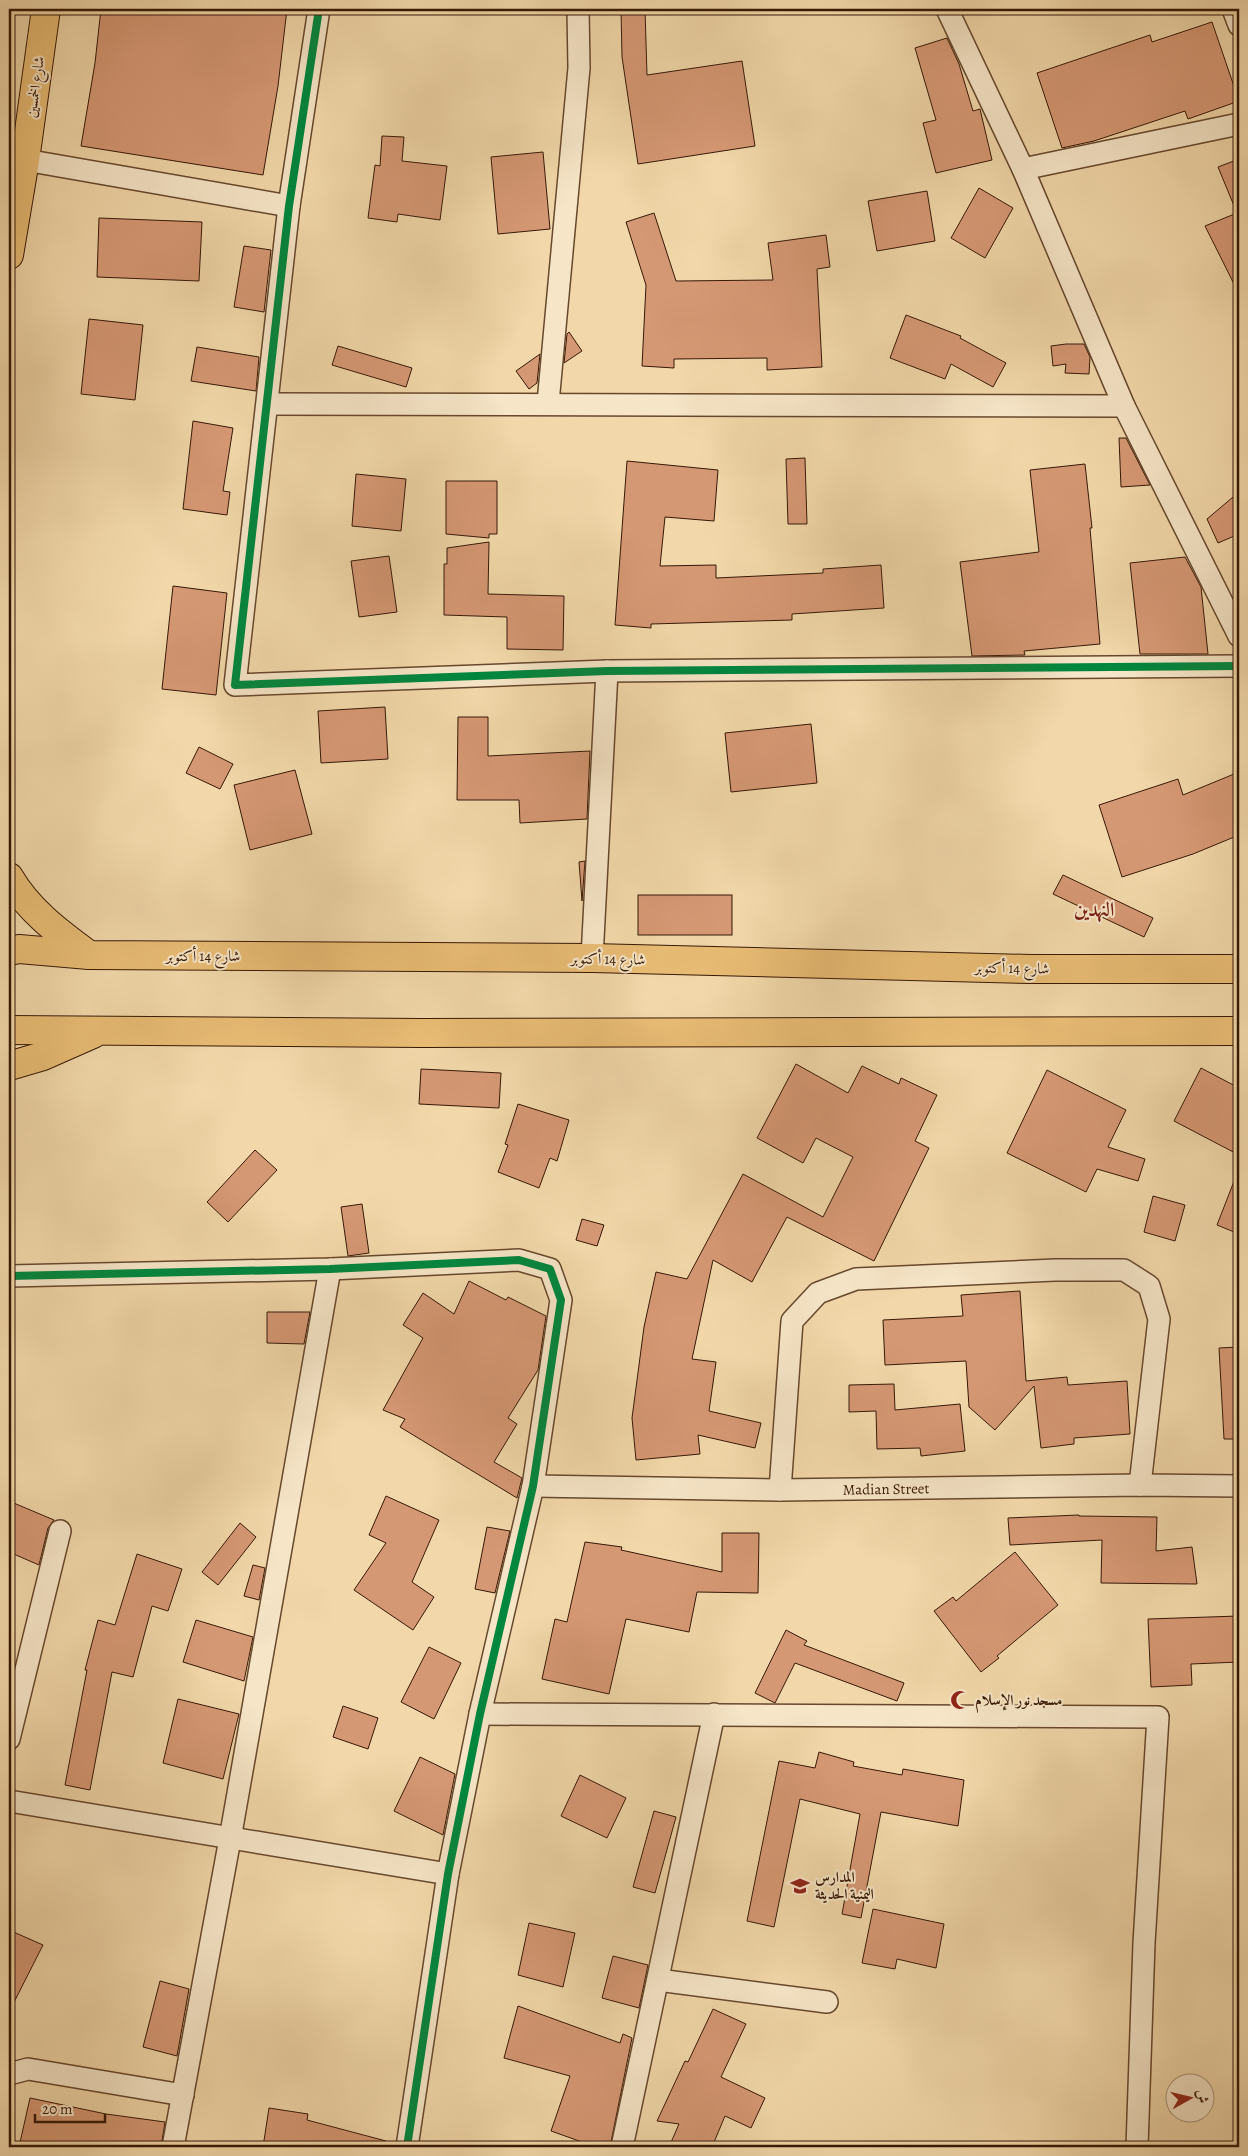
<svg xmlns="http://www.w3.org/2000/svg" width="1248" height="2156" font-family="Alegreya,Amiri,serif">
	<rect width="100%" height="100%" fill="#f1d7a9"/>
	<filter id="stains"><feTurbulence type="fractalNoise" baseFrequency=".004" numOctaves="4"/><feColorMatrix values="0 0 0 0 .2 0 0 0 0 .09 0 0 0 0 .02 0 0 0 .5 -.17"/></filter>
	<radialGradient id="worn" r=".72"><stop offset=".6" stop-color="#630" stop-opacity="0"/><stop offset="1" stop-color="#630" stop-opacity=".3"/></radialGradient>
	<!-- building -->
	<g fill="#d59874" stroke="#371804">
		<path d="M 101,9 L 287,9 L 278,86 L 263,175 L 81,146 L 95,63 Z"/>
		<path d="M 621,9 L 645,9 L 647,75 L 742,61 L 755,146 L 638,164 L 622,57 Z"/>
		<path d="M 1212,22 L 1239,101 L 1188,119 L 1185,111 L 1094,141 L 1062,148 L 1037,73 L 1150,35 L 1152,42 Z"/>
		<path d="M 947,38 L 959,64 L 973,111 L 980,109 L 992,160 L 936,173 L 923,123 L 936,120 L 915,48 Z"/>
		<path d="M 382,136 L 404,137 L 402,161 L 447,166 L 440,220 L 398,214 L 397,222 L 368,218 L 375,165 L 380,166 Z"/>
		<path d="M 543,152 L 550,229 L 498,234 L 491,157 Z"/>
		<path d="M 1239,159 L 1239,294 L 1205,226 L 1237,213 L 1218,167 Z"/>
		<path d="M 979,188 L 1013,208 L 985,258 L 951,238 Z"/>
		<path d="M 927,191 L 935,241 L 877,251 L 868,201 Z"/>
		<path d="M 654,213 L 676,281 L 773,280 L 768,243 L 826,235 L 830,267 L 817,269 L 822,367 L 767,370 L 767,358 L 674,359 L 674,368 L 642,366 L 646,285 L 626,222 Z"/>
		<path d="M 99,218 L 202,222 L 199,281 L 97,277 Z"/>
		<path d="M 244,246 L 271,250 L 264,312 L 234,307 Z"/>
		<path d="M 906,315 L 961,336 L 960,338 L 1006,363 L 993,387 L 951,364 L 945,379 L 890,358 Z"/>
		<path d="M 89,319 L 143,325 L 135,400 L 81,394 Z"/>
		<path d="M 569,332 L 582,351 L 564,363 L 567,334 Z"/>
		<path d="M 1066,344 L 1084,344 L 1090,357 L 1089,374 L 1065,373 L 1066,364 L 1053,366 L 1051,346 Z"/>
		<path d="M 338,346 L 412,368 L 406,387 L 332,365 Z"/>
		<path d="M 197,347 L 259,357 L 256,391 L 191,381 Z"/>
		<path d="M 540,354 L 537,383 L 529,389 L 516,371 Z"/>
		<path d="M 193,421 L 233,428 L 223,491 L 230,492 L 227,515 L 183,509 Z"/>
		<path d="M 1119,438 L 1126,438 L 1150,485 L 1121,487 Z"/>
		<path d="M 805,458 L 807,524 L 788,524 L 786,459 Z"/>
		<path d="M 627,461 L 718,470 L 714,521 L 665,517 L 660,566 L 716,565 L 716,578 L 823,573 L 823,569 L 881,565 L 884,608 L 792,614 L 792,620 L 651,624 L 651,628 L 615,625 Z"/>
		<path d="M 1085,464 L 1092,528 L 1090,528 L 1100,644 L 1024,651 L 1025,655 L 972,656 L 960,562 L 1039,552 L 1030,470 Z"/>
		<path d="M 356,474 L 406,479 L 401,531 L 352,526 Z"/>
		<path d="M 446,481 L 497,481 L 497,534 L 489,534 L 489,538 L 446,534 Z"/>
		<path d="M 1239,492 L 1239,534 L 1218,543 L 1207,519 Z"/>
		<path d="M 489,542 L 488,594 L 564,596 L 563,650 L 507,649 L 507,617 L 444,615 L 444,564 L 447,564 L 447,548 Z"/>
		<path d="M 389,556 L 397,612 L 359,617 L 351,561 Z"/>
		<path d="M 1185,557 L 1201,587 L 1208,654 L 1140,654 L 1130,563 Z"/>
		<path d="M 173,586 L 227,593 L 216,695 L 162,689 Z"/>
		<path d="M 385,707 L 388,759 L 321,763 L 318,711 Z"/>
		<path d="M 458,717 L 488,717 L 488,756 L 590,751 L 587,819 L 520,823 L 519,800 L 457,800 Z"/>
		<path d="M 811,724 L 817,783 L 731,792 L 725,733 Z"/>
		<path d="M 199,747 L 233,764 L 220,789 L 186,773 Z"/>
		<path d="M 295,770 L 312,834 L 250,850 L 234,785 Z"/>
		<path d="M 1239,772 L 1239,835 L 1193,854 L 1122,877 L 1099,805 L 1178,779 L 1183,795 Z"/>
		<path d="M 585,861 L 582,901 L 579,862 Z"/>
		<path d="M 1063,875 L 1153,918 L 1144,937 L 1053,894 Z"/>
		<rect x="638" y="895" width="94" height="40"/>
		<path d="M 796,1064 L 848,1093 L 862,1066 L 899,1084 L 901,1078 L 937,1095 L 915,1141 L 929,1148 L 874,1261 L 787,1217 L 752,1282 L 713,1260 L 692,1359 L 716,1362 L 709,1411 L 761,1423 L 755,1448 L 698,1435 L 700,1454 L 636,1460 L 632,1418 L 644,1327 L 656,1272 L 687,1279 L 743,1174 L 823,1217 L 853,1157 L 816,1138 L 803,1163 L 757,1138 Z"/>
		<path d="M 1201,1068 L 1239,1088 L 1239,1155 L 1174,1121 Z"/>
		<path d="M 421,1069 L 501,1073 L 499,1108 L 419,1104 Z"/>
		<path d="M 1047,1070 L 1126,1110 L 1108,1147 L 1145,1159 L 1138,1181 L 1097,1169 L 1086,1192 L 1007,1153 Z"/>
		<path d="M 518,1104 L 569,1120 L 557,1161 L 550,1158 L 539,1188 L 498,1172 L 508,1145 L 505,1144 Z"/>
		<path d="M 255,1150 L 277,1170 L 228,1222 L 207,1202 Z"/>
		<path d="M 1238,1171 L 1239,1171 L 1239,1234 L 1217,1225 Z"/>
		<path d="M 1153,1196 L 1185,1205 L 1175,1241 L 1144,1232 Z"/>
		<path d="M 362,1204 L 369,1253 L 348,1256 L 341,1207 Z"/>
		<path d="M 582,1219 L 604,1225 L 597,1246 L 576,1240 Z"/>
		<path d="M 469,1281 L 506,1300 L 508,1297 L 546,1316 L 538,1370 L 508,1418 L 517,1424 L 494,1462 L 522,1478 L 517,1498 L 400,1427 L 405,1419 L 383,1410 L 423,1338 L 403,1325 L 423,1293 L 454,1314 Z"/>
		<path d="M 1020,1291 L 1026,1381 L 1067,1377 L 1068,1385 L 1127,1381 L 1130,1434 L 1074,1438 L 1074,1444 L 1041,1448 L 1034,1386 L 995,1430 L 969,1407 L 966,1361 L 885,1365 L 883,1320 L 963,1316 L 961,1295 Z"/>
		<path d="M 267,1312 L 310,1312 L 304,1344 L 267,1343 Z"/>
		<path d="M 1239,1347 L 1239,1439 L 1224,1439 L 1219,1348 Z"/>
		<path d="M 894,1384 L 895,1410 L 960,1404 L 965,1451 L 921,1456 L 920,1448 L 877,1449 L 876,1411 L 849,1412 L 849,1385 Z"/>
		<path d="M 386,1496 L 439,1520 L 412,1582 L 434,1597 L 413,1630 L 354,1590 L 386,1543 L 369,1535 Z"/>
		<path d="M 9,1501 L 54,1520 L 48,1528 L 39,1565 L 9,1552 Z"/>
		<path d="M 1079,1515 L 1079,1516 L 1157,1517 L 1156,1551 L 1192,1547 L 1197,1584 L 1101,1583 L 1102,1540 L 1010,1545 L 1008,1518 Z"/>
		<path d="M 240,1523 L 256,1537 L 218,1585 L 202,1572 Z"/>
		<path d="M 487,1527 L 510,1531 L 495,1593 L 475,1589 Z"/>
		<path d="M 722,1533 L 759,1533 L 758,1593 L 697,1592 L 689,1632 L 626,1619 L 609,1694 L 542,1679 L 555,1619 L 567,1622 L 585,1542 L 622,1547 L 621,1550 L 722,1572 Z"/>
		<path d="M 1015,1552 L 1058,1605 L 997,1656 L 999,1658 L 981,1672 L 934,1611 L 953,1597 L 956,1601 Z"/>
		<path d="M 137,1554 L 182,1569 L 168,1611 L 152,1606 L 133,1677 L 112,1672 L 90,1790 L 65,1785 L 87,1670 L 85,1670 L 98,1620 L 115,1625 Z"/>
		<path d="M 253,1565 L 265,1568 L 259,1600 L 244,1596 Z"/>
		<path d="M 1239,1616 L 1239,1662 L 1191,1664 L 1192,1685 L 1151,1687 L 1148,1619 Z"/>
		<path d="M 196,1620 L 253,1637 L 244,1681 L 183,1662 Z"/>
		<path d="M 786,1630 L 807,1641 L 804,1645 L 904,1683 L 897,1701 L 795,1663 L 775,1703 L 755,1693 Z"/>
		<path d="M 429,1647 L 461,1663 L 434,1719 L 401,1702 Z"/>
		<path d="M 178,1699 L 239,1714 L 223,1779 L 163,1763 Z"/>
		<path d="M 343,1706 L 378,1718 L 368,1749 L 333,1737 Z"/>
		<path d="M 819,1752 L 854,1762 L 853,1766 L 902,1775 L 903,1769 L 964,1780 L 958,1826 L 881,1812 L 861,1918 L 842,1914 L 860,1814 L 800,1799 L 774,1927 L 747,1921 L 779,1761 L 815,1768 Z"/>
		<path d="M 420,1757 L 455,1774 L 443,1835 L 394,1811 Z"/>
		<path d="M 580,1775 L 626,1798 L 607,1838 L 561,1816 Z"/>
		<path d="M 654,1811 L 676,1817 L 655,1893 L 633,1887 Z"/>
		<path d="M 873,1909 L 944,1924 L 936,1968 L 897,1959 L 895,1969 L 862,1963 Z"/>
		<path d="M 529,1923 L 575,1933 L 563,1987 L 518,1975 Z"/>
		<path d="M 9,1930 L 43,1945 L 9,2012 Z"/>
		<path d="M 613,1956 L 648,1965 L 639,2008 L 602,1998 Z"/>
		<path d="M 160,1981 L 189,1989 L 177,2056 L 143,2047 Z"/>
		<path d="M 518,2006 L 620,2043 L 623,2034 L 632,2038 L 610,2147 L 596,2147 L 551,2131 L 570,2076 L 504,2058 Z"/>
		<path d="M 713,2009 L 746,2024 L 721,2077 L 765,2098 L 751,2128 L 725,2116 L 712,2147 L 669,2147 L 679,2124 L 657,2121 L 685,2061 L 688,2062 Z"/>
		<path d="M 30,2098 L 106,2114 L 165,2122 L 161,2147 L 19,2147 Z"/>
		<path d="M 269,2108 L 308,2114 L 307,2120 L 386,2141 L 385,2147 L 263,2147 Z"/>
	</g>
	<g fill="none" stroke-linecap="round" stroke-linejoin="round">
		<!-- street casing -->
		<g stroke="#66482d" stroke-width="24">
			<g id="street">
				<path d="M 319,9 L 289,206 L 235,685 L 607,671 L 1239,666"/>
				<path d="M 947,9 L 1023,169 L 1124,406 L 1239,636"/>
				<path d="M 1233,9 L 1239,25"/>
				<path d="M 25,160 L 289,206"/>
				<path d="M 1023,169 L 1239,124"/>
				<path d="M 548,403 L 579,68 L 578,9"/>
				<path d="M 268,404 L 1124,406"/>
				<path d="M 592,958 L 607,671"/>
				<path d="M 9,1276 L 330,1269 L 519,1260 L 550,1269 L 561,1300 L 533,1486 L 480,1714 L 448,1874 L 407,2147"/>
				<path d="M 533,1486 L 780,1490 L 1140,1485 L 1239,1486"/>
				<path d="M 780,1490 L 792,1321 L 818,1293 L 856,1279 L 1055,1270 L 1124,1270 L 1149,1286 L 1159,1319 L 1140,1485"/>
				<path d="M 480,1714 L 1158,1717 L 1144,1943 L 1137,2147"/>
				<path d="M 9,1739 L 60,1531"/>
				<path d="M 9,1801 L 448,1874"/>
				<path d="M 658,1980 L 827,2002"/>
				<path d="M 9,2074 L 28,2069 L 183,2095"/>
				<path d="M 173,2147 L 230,1839 L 330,1269"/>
				<path d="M 622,2147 L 714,1714"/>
			</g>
		</g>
		<!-- primary casing -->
		<g stroke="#371804" stroke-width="30">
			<g id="primary">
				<path d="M 9,255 L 25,160 L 46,9"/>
				<path d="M 9,877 C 28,910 59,933 89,955"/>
				<path d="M 9,951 L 19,949 L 89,955 L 592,958 L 1031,969 L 1239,969"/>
				<path d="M 9,1030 L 422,1033 L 1239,1031"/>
				<path d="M 9,1066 L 43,1056 L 93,1034"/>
			</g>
		</g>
		<!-- street -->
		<use href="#street" stroke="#f6e5c7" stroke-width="21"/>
		<!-- primary -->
		<use href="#primary" stroke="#e8bc74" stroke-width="28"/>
		<!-- cycleway casing -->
		<g stroke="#f6e5c7" stroke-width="11">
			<g id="cycleway">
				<path d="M 319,9 L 289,206 L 235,685 L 607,671 L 1239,666"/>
				<path d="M 9,1276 L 330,1269 L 519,1260 L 550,1269 L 561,1300 L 533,1486 L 480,1714 L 448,1874 L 407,2147"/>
			</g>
		</g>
		<!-- cycleway -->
		<use href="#cycleway" stroke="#00873e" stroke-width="8"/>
	</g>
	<!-- icons -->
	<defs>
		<g id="mosque-bare" transform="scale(1.5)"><path d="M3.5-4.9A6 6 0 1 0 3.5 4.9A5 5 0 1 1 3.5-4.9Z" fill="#8f2418" stroke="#f6e5c7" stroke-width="2.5" paint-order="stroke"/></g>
		<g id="school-bare" transform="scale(1.5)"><path d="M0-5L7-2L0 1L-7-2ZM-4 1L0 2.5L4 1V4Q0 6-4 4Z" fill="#8f2418" stroke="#f6e5c7" stroke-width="2.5" paint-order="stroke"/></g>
	</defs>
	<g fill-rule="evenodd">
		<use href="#mosque-bare" x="960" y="1700"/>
		<use href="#school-bare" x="800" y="1886"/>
	</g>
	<g text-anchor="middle" stroke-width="4" stroke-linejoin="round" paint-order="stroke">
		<!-- street labels -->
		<g font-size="15" fill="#371804" stroke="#f6e5c7">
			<text transform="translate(35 87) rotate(-82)" y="5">شارع الخمسين</text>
			<text x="203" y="961">شارع 14 أكتوبر</text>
			<text transform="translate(608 959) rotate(1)" y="5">شارع 14 أكتوبر</text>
			<text transform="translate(1012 968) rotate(1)" y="5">شارع 14 أكتوبر</text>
			<text transform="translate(886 1489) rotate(-1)" y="5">Madian Street</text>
		</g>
		<!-- poi labels -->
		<g font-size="15" font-weight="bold" fill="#371804" stroke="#f6e5c7" text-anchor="start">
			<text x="975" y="1705">مسجد نور الإسلام</text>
			<text x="815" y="1882">المدارس<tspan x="815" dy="17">اليمنية الحديثة</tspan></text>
		</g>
		<!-- district labels -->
		<g font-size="20" font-weight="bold" fill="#7a1f14" stroke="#f6e5c7">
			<text x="1094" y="916">النهدين</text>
		</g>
	</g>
	<!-- margin -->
	<rect width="1248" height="2156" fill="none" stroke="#f1d7a9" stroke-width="30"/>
	<rect x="10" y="10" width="1228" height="2136" fill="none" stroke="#371804" stroke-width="2.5"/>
	<rect x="15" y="15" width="1218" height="2126" fill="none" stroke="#371804"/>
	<!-- north arrow -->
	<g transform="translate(1190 2098) rotate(82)"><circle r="24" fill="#f6e5c7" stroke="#aa9379"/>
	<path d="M0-4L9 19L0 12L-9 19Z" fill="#8f2418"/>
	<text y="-8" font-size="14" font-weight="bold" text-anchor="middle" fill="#371804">ش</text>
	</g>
	<!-- scale -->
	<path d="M35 2114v8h70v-8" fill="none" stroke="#371804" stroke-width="2.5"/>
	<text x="42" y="2114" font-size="15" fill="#371804" stroke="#f6e5c7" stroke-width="4" paint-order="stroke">20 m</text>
	<rect width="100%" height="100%" filter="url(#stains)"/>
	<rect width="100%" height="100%" fill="url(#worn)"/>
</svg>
